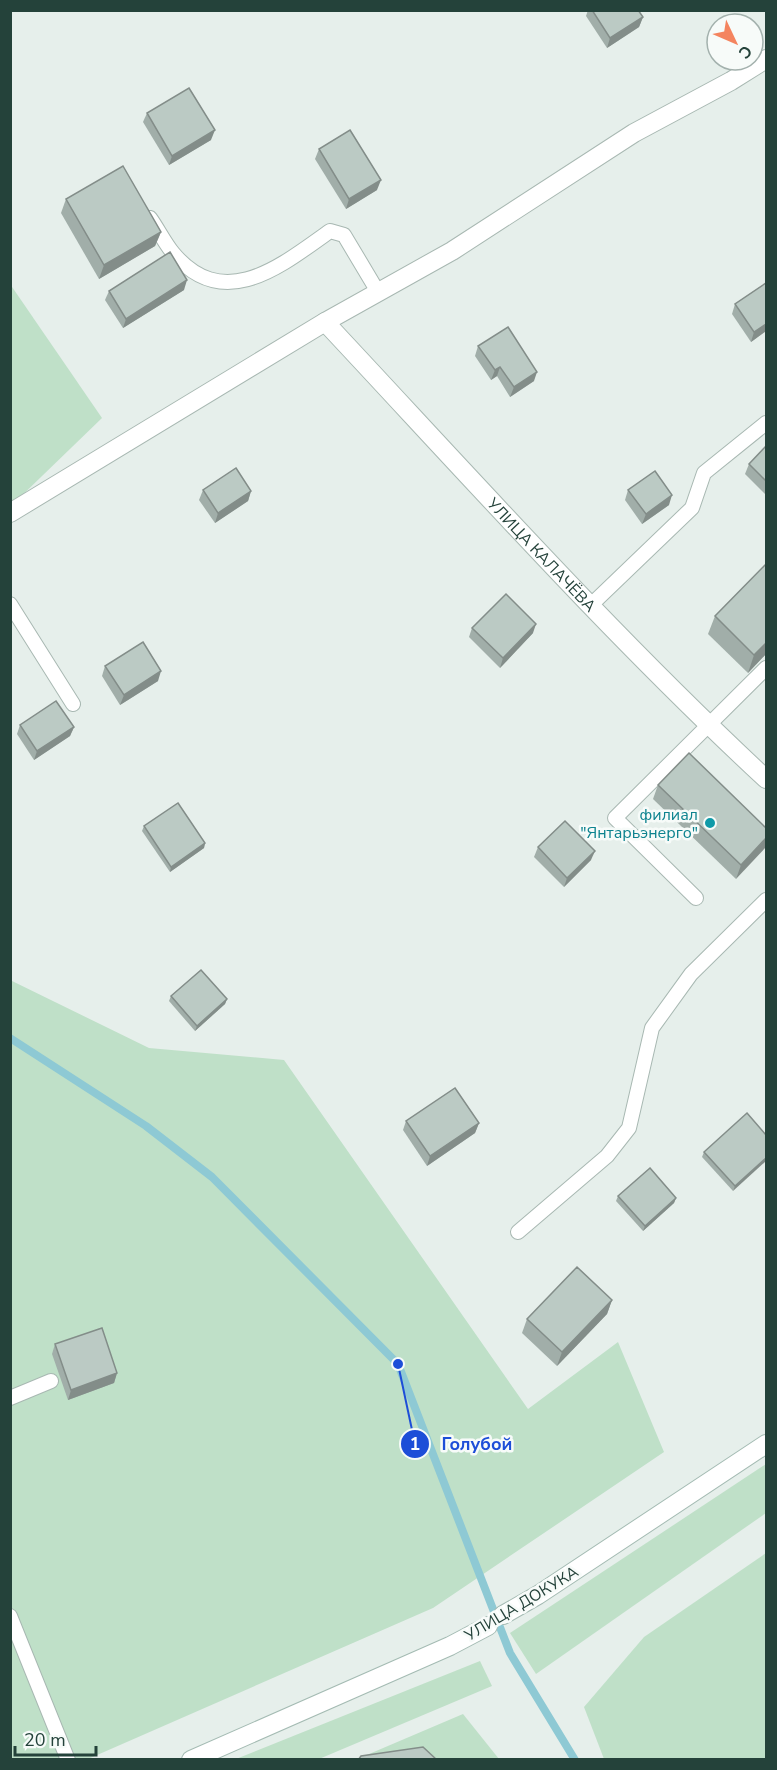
<svg xmlns="http://www.w3.org/2000/svg" width="777" height="1770" font-family="'Nunito Sans',sans-serif">
	<rect width="100%" height="100%" fill="#e6efeb"/>
	<!-- green -->
	<g fill="#bfe0c8">
		<path d="M 10,284 L 102,418 L 11,506 L 10,506 Z"/>
		<path d="M 10,980 L 149,1048 L 284,1060 L 528,1409 L 618,1342 L 664,1452 L 433,1608 L 88,1759 L 11,1759 Z"/>
		<path d="M 766,1464 L 766,1513 L 536,1674 L 510,1633 Z"/>
		<path d="M 766,1553 L 766,1759 L 604,1759 L 584,1707 L 644,1637 Z"/>
		<path d="M 480,1661 L 492,1686 L 319,1759 L 236,1759 Z"/>
		<path d="M 463,1714 L 499,1759 L 355,1760 Z"/>
	</g>
	<g fill="none" stroke-linecap="round" stroke-linejoin="round">
		<!-- stream -->
		<path stroke="#8ec9d4" stroke-width="8" d="M 10,1038 L 146,1126 L 212,1177 L 398,1364 L 510,1653 L 575,1760"/>
		<!-- lane casing -->
		<g stroke="#a8b8b2" stroke-width="16">
			<g id="lane">
				<path d="M 150,218 C 158,229 164,242 173,253 C 224,314 282,265 330,231 L 344,235 L 378,292"/>
				<path d="M 10,604 L 73,704"/>
				<path d="M 591,605 L 692,508 L 704,473 L 766,423"/>
				<path d="M 696,898 L 615,818 L 766,668"/>
				<path d="M 518,1232 L 607,1156 L 629,1128 L 652,1028 L 691,974 L 766,900"/>
				<path d="M 10,1398 L 51,1381"/>
				<path d="M 10,1616 L 68,1760"/>
			</g>
		</g>
		<!-- street casing -->
		<g stroke="#a8b8b2" stroke-width="20">
			<g id="street">
				<path id="s1" d="M 325,322 C 470,477 611,635 766,779"/>
				<path d="M 10,513 L 325,322 L 452,251 L 634,133 L 731,81 L 766,59"/>
			</g>
		</g>
		<!-- secondary casing -->
		<g stroke="#a4bbb3" stroke-width="20">
			<g id="secondary">
				<path d="M 503,1615 L 538,1595 L 766,1444"/>
				<path d="M 191,1760 L 450,1646 L 488,1626"/>
			</g>
		</g>
		<!-- lane -->
		<use href="#lane" stroke="#fff" stroke-width="14"/>
		<!-- street -->
		<use href="#street" stroke="#fff" stroke-width="18"/>
		<!-- secondary -->
		<use href="#secondary" stroke="#fff" stroke-width="18"/>
	</g>
	<!-- wall -->
	<g fill="#a1aea9">
		<path d="M 588,10 L 638,10 L 643,17 L 639,27 L 607,48 L 586,16 Z"/>
		<path d="M 147,113 L 211,140 L 169,165 L 143,122 Z"/>
		<path d="M 319,149 L 377,190 L 346,209 L 315,159 Z"/>
		<path d="M 66,199 L 161,232 L 155,246 L 99,279 L 61,213 Z"/>
		<path d="M 766,283 L 766,331 L 751,342 L 732,314 L 735,304 Z"/>
		<path d="M 184,290 L 123,328 L 105,300 L 109,291 Z"/>
		<path d="M 478,346 L 534,381 L 510,397 L 497,376 L 491,380 L 475,356 Z"/>
		<path d="M 766,446 L 766,495 L 745,474 L 749,464 Z"/>
		<path d="M 203,490 L 251,491 L 248,501 L 215,523 L 199,500 Z"/>
		<path d="M 628,490 L 669,505 L 642,524 L 625,500 Z"/>
		<path d="M 766,564 L 766,654 L 748,673 L 708,634 L 715,616 Z"/>
		<path d="M 472,628 L 533,633 L 500,668 L 469,637 Z"/>
		<path d="M 105,666 L 158,681 L 120,705 L 102,676 Z"/>
		<path d="M 20,725 L 74,727 L 70,736 L 34,760 L 17,734 Z"/>
		<path d="M 658,785 L 766,828 L 736,879 L 653,799 Z"/>
		<path d="M 144,826 L 205,843 L 204,848 L 170,872 L 142,831 Z"/>
		<path d="M 538,847 L 591,860 L 564,887 L 534,857 Z"/>
		<path d="M 171,996 L 227,999 L 225,1004 L 195,1031 L 169,1001 Z"/>
		<path d="M 406,1121 L 479,1123 L 475,1133 L 427,1166 L 403,1130 Z"/>
		<path d="M 766,1135 L 733,1191 L 702,1157 L 704,1152 Z"/>
		<path d="M 618,1196 L 676,1198 L 674,1203 L 643,1231 L 616,1201 Z"/>
		<path d="M 612,1300 L 607,1314 L 557,1366 L 522,1333 L 527,1319 Z"/>
		<path d="M 55,1344 L 117,1373 L 114,1383 L 68,1400 L 52,1354 Z"/>
	</g>
	<!-- shaded-wall -->
	<g fill="#838d89">
		<path d="M 643,17 L 639,27 L 607,48 L 610,38 Z"/>
		<path d="M 215,130 L 211,140 L 169,165 L 172,156 Z"/>
		<path d="M 381,180 L 377,190 L 346,209 L 349,199 Z"/>
		<path d="M 161,232 L 155,246 L 99,279 L 104,265 Z"/>
		<path d="M 187,280 L 184,290 L 123,328 L 126,319 Z"/>
		<path d="M 766,324 L 766,331 L 751,342 L 754,332 Z"/>
		<path d="M 500,367 L 497,376 L 491,380 L 495,370 Z"/>
		<path d="M 537,372 L 534,381 L 510,397 L 514,387 Z"/>
		<path d="M 251,491 L 248,501 L 215,523 L 218,513 Z"/>
		<path d="M 672,495 L 669,505 L 642,524 L 646,514 Z"/>
		<path d="M 536,624 L 533,633 L 500,668 L 503,658 Z"/>
		<path d="M 766,643 L 766,654 L 748,673 L 754,655 Z"/>
		<path d="M 161,671 L 158,681 L 120,705 L 124,695 Z"/>
		<path d="M 74,727 L 70,736 L 34,760 L 37,751 Z"/>
		<path d="M 766,838 L 766,847 L 736,879 L 741,865 Z"/>
		<path d="M 205,843 L 204,848 L 170,872 L 171,867 Z"/>
		<path d="M 595,851 L 591,860 L 564,887 L 567,878 Z"/>
		<path d="M 227,999 L 225,1004 L 195,1031 L 197,1026 Z"/>
		<path d="M 479,1123 L 475,1133 L 427,1166 L 430,1156 Z"/>
		<path d="M 766,1158 L 766,1161 L 733,1191 L 735,1186 Z"/>
		<path d="M 676,1198 L 674,1203 L 643,1231 L 645,1226 Z"/>
		<path d="M 612,1300 L 607,1314 L 557,1366 L 562,1352 Z"/>
		<path d="M 117,1373 L 114,1383 L 68,1400 L 71,1390 Z"/>
	</g>
	<!-- building -->
	<g fill="#bbcac4" stroke="#838d89" stroke-width="1.5">
		<path d="M 592,10 L 638,10 L 643,17 L 610,38 Z"/>
		<path d="M 189,88 L 215,130 L 172,156 L 147,113 Z"/>
		<path d="M 350,130 L 381,180 L 349,199 L 319,149 Z"/>
		<path d="M 123,166 L 161,232 L 104,265 L 66,199 Z"/>
		<path d="M 170,252 L 187,280 L 126,319 L 109,291 Z"/>
		<path d="M 766,283 L 766,324 L 754,332 L 735,304 Z"/>
		<path d="M 508,327 L 537,372 L 514,387 L 500,367 L 495,370 L 478,346 Z"/>
		<path d="M 766,446 L 766,481 L 749,464 Z"/>
		<path d="M 236,468 L 251,491 L 218,513 L 203,490 Z"/>
		<path d="M 655,471 L 672,495 L 646,514 L 628,490 Z"/>
		<path d="M 766,564 L 766,643 L 754,655 L 715,616 Z"/>
		<path d="M 506,594 L 536,624 L 503,658 L 472,628 Z"/>
		<path d="M 143,642 L 161,671 L 124,695 L 105,666 Z"/>
		<path d="M 56,701 L 74,727 L 37,751 L 20,725 Z"/>
		<path d="M 689,753 L 766,828 L 766,838 L 741,865 L 658,785 Z"/>
		<path d="M 178,803 L 205,843 L 171,867 L 144,826 Z"/>
		<path d="M 565,821 L 595,851 L 567,878 L 538,847 Z"/>
		<path d="M 201,970 L 227,999 L 197,1026 L 171,996 Z"/>
		<path d="M 455,1088 L 479,1123 L 430,1156 L 406,1121 Z"/>
		<path d="M 747,1113 L 766,1135 L 766,1158 L 735,1186 L 704,1152 Z"/>
		<path d="M 650,1168 L 676,1198 L 645,1226 L 618,1196 Z"/>
		<path d="M 577,1267 L 612,1300 L 562,1352 L 527,1319 Z"/>
		<path d="M 102,1328 L 117,1373 L 71,1390 L 55,1344 Z"/>
		<path d="M 423,1747 L 437,1760 L 358,1760 L 361,1756 Z"/>
	</g>
	<!-- markers -->
	<circle fill="#0f9aa8" stroke="#f7fbf9" stroke-width="2" cx="710" cy="823" r="6"/>
	<g text-anchor="middle" stroke-width="5" stroke-linejoin="round" paint-order="stroke">
		<!-- street labels -->
		<g font-size="16" fill="#24423a" stroke="#f7fbf9">
			<text dy="6" stroke="none"><textPath href="#s1" startOffset="318">УЛИЦА КАЛАЧЁВА</textPath></text>
			<text transform="translate(521 1603) rotate(-31)" y="6">УЛИЦА ДОКУКА</text>
		</g>
		<!-- culture labels -->
		<g font-size="16" fill="#0d838f" stroke="#f7fbf9" text-anchor="end">
			<text x="698" y="820">филиал<tspan x="698" dy="18">"Янтарьэнерго"</tspan></text>
		</g>
	</g>
	<!-- callouts -->
	<path fill="none" stroke="#1d4ed8" stroke-width="2" d="M398 1364L415 1444"/>
	<g fill="#1d4ed8" stroke="#f7fbf9" stroke-width="2">
		<circle cx="398" cy="1364" r="6"/>
		<circle cx="415" cy="1444" r="15"/>
	</g>
	<g font-size="18" text-anchor="middle" font-weight="bold" fill="#fff">
		<text x="415" y="1450">1</text>
	</g>
	<g font-size="18" text-anchor="middle" font-weight="bold" fill="#1d4ed8" stroke="#f7fbf9" stroke-width="5" stroke-linejoin="round" paint-order="stroke">
		<text x="477" y="1450">Голубой</text>
	</g>
	<!-- border -->
	<rect width="777" height="1770" fill="none" stroke="#24423a" stroke-width="24"/>
	<!-- north arrow -->
	<g transform="translate(735 42) rotate(134)"><circle r="28" fill="#f7fbf9" stroke="#a3b1ad" stroke-width="1.5"/>
	<path d="M0-4.5L10 22L0 15L-10 22Z" fill="#f4845f"/>
	<text y="-9" font-size="16" font-weight="bold" text-anchor="middle" fill="#24423a">С</text>
	</g>
	<!-- scale -->
	<path d="M15 1746v9h81v-9" fill="none" stroke="#24423a" stroke-width="3"/>
	<text x="24" y="1746" font-size="18" fill="#24423a" stroke="#f7fbf9" stroke-width="4.5" paint-order="stroke">20 m</text>
</svg>
